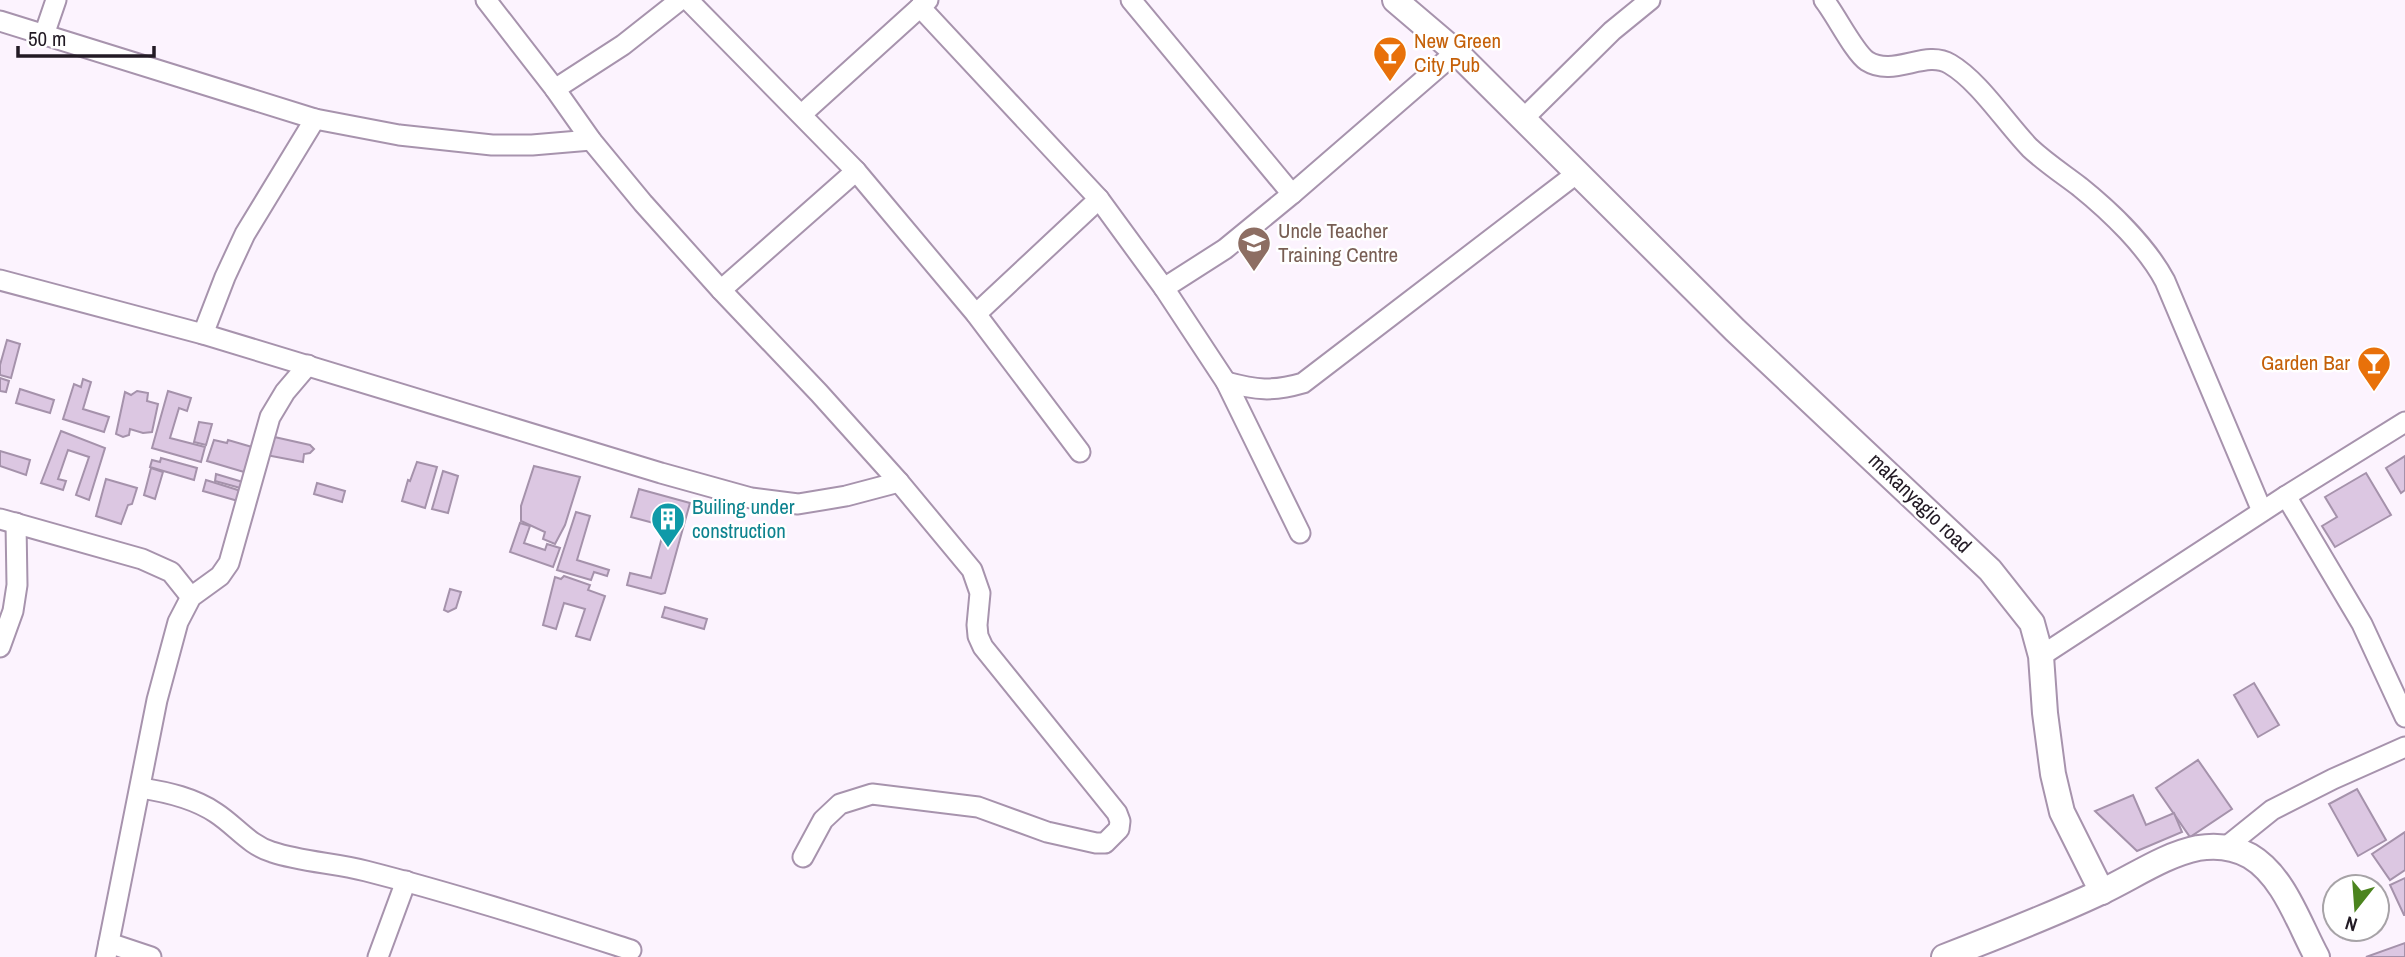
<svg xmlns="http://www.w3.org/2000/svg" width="2405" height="957" font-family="'Archivo Narrow',sans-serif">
	<rect width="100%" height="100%" fill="#fcf3fe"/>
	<!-- building -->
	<g fill="#dcc7e2" stroke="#a592ab" stroke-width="2">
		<path d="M 7,340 L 20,344 L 11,378 L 0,375 L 0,365 Z"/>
		<path d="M 0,378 L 9,381 L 6,392 L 0,391 Z"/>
		<path d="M 83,379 L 91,382 L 83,409 L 109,417 L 104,432 L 63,419 L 74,384 L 81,387 Z"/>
		<path d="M 20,389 L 54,400 L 50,413 L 16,403 Z"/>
		<path d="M 137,391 L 148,393 L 147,401 L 158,404 L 152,432 L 143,433 L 130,429 L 129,435 L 123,437 L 116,434 L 125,392 L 131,395 Z"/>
		<path d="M 168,391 L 191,398 L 187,411 L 179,408 L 170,438 L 205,447 L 201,462 L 152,448 Z"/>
		<path d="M 199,422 L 212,424 L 206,445 L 194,442 Z"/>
		<path d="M 61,431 L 105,448 L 89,500 L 76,495 L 89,457 L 68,450 L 58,479 L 66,481 L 63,490 L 41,483 Z"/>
		<path d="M 270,436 L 310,445 L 314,449 L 310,453 L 304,454 L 303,462 L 266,455 Z"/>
		<path d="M 214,440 L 227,443 L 228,440 L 252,447 L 244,472 L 207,461 Z"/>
		<path d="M 0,451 L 30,460 L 26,475 L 0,466 Z"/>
		<path d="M 2405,456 L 2405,490 L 2401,493 L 2386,468 Z"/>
		<path d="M 161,458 L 197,468 L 194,480 L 150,467 L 152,460 L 160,462 Z"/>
		<path d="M 417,462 L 437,467 L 425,508 L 402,501 L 408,480 L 410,481 Z"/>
		<path d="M 534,466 L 580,477 L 565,525 L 555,544 L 543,539 L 545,532 L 521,521 L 521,506 Z"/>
		<path d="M 151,468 L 163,472 L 155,499 L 144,495 Z"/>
		<path d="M 443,471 L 458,476 L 448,513 L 432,509 Z"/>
		<path d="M 2366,473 L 2391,515 L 2335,547 L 2322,526 L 2337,517 L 2325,497 Z"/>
		<path d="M 216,474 L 246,483 L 244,489 L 215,481 Z"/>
		<path d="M 106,479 L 137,488 L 132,504 L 128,505 L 121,524 L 96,516 Z"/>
		<path d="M 206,480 L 241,491 L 238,501 L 203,491 Z"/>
		<path d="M 317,483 L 345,491 L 342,502 L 314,494 Z"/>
		<path d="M 639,489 L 690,503 L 665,593 L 661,594 L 627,585 L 630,573 L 651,578 L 665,526 L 631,517 Z"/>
		<path d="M 576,512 L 590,516 L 577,560 L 609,570 L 607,576 L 594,572 L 591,580 L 557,570 Z"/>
		<path d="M 520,523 L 530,526 L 524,543 L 545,550 L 547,544 L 560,548 L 553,567 L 510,552 Z"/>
		<path d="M 564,576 L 590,585 L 588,590 L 605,596 L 590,640 L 576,636 L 585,609 L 564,603 L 556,629 L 543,625 L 555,577 L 561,579 Z"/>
		<path d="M 450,589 L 461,592 L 456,608 L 448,612 L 444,610 Z"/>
		<path d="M 665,607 L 707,619 L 704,629 L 662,617 Z"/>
		<path d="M 2254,683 L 2279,725 L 2258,737 L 2234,695 Z"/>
		<path d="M 2198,760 L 2232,809 L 2190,837 L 2156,788 Z"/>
		<path d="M 2357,789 L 2386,840 L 2358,856 L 2329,804 Z"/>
		<path d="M 2133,795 L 2146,825 L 2174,813 L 2182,832 L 2137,851 L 2095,811 Z"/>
		<path d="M 2405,832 L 2405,870 L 2390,880 L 2372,854 Z"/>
		<path d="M 2405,878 L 2405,915 L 2404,915 L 2390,885 Z"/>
		<path d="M 2338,929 L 2358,929 L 2343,938 Z"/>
		<path d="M 2405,943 L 2405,957 L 2366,957 Z"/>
	</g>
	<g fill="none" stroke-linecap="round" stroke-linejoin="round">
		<!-- minor casing -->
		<g stroke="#a793ad" stroke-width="23">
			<g id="minor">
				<path d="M 486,0 L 555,89 L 591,140 L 643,203 L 721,290 L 819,393 L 899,482 L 972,570 L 980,593 L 977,625 L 978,636 L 983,647 L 1117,813 L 1120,821 L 1119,829 L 1105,843 L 1096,843 L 1047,832 L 978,807 L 872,794 L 840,804 L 823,820 L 803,857"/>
				<path d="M 688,0 L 856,171 L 976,314 L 1080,452"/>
				<path d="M 1131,0 L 1292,194"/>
				<path d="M 1824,0 C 1836,15 1854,52 1867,61 C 1894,78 1925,49 1950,64 C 1979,81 2005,122 2030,148 C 2046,163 2063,174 2080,187 C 2111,212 2147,247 2165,281 L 2262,511"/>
				<path d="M 920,7 L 1099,199 L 1164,288 L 1226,382 L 1300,533"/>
				<path d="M 0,21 L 315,119 L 399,135 L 492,145 L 532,145 L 591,140"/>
				<path d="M 44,35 L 56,0"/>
				<path d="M 555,89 L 623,45 L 680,0"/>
				<path d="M 802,114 L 928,0"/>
				<path d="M 1523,119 L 1612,31 L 1650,0"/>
				<path d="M 0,280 L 203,334 L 661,473 L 751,498 L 798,504 L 846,496 L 899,482"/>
				<path d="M 1164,288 L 1225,249 L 1292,194 L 1456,52"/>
				<path d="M 721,290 L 856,171"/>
				<path d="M 976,314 L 1099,199"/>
				<path d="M 203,334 L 225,277 L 245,234 L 315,119"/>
				<path d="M 1226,382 C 1256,390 1272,392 1303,383 L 1576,174"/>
				<path d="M 2286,496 L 2362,624 L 2405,717"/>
				<path d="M 0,519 L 142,559 L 171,572 L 191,597"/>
				<path d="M 0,647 L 13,611 L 17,585 L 16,523"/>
				<path d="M 2041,656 L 2286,496 L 2405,422"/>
				<path d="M 141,788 C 167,792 194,798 216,813 C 236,826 249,845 272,852 C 302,862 336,863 366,871 C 456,894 543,922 631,950"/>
				<path d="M 2226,847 L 2272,810 L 2333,779 L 2405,747"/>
				<path d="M 109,943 L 151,957"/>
				<path d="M 106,957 L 157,700 L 178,622 L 191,597 L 220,576 L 229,563 L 270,417 L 285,392 L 308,365"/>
				<path d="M 378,957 L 406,881"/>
			</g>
		</g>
		<!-- tertiary casing -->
		<g stroke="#a793ad" stroke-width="28">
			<g id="tertiary">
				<path d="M 1395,0 L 1456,52 L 1735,330 L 1990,570 L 2032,623 L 2041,656 L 2045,713 L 2053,774 L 2062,812 L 2102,892"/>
				<path d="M 1944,957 C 1996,937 2050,916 2101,892 C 2133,877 2164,855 2198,848 C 2216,845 2234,847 2250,856 C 2284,876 2299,924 2317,957"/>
			</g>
		</g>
		<!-- minor -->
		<use href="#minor" stroke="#fff" stroke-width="19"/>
		<!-- tertiary -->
		<use href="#tertiary" stroke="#fff" stroke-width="24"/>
	</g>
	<!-- icons -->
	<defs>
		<g id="bar-pin" transform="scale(1.75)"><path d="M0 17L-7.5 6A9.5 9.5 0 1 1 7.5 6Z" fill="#e8710a" stroke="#fff"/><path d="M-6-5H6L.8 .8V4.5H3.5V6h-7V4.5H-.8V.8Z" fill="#fff"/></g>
		<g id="school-pin" transform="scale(1.75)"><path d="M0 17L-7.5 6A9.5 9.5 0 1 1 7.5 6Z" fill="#8d6e63" stroke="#fff"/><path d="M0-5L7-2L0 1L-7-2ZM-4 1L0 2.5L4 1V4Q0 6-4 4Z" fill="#fff"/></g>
		<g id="building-pin" transform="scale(1.75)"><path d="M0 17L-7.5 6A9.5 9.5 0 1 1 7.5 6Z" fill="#0f9aa8" stroke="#fff"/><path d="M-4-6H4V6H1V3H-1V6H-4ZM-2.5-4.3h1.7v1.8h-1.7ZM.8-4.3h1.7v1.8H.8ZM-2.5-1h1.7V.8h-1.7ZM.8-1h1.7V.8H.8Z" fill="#fff"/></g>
	</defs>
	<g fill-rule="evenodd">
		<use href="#bar-pin" x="1390" y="53"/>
		<use href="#school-pin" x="1254" y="243"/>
		<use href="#bar-pin" x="2374" y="363"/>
		<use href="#building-pin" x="668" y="519"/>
	</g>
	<g text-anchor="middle" stroke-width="5" stroke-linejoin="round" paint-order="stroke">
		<!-- food labels -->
		<g font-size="21" fill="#c56008" stroke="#fff" text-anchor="start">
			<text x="1414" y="48">New Green<tspan x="1414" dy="24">City Pub</tspan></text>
			<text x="2350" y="370" text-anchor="end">Garden Bar</text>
		</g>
		<!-- education labels -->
		<g font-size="21" fill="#785e54" stroke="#fff" text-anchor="start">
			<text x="1278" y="238">Uncle Teacher<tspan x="1278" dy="24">Training Centre</tspan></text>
		</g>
		<!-- street labels -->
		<g font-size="21" fill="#221a24" stroke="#fff">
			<text transform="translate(1920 503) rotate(44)" y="7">makanyagio road</text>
		</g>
		<!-- culture labels -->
		<g font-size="21" fill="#0d838f" stroke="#fff" text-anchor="start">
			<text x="692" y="514">Builing under<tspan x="692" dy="24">construction</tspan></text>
		</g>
	</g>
	<!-- north arrow -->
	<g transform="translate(2356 908) rotate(197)"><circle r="33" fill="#ffffff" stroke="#a7a3a7" stroke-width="2"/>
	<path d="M0-5L12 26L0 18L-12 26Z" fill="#4b841e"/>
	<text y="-10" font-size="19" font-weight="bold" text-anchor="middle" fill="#221a24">N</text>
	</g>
	<!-- scale -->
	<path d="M18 46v10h136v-10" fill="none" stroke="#221a24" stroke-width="3.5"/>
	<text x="28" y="46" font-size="21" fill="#221a24" stroke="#ffffff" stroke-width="5" paint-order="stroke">50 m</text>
</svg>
